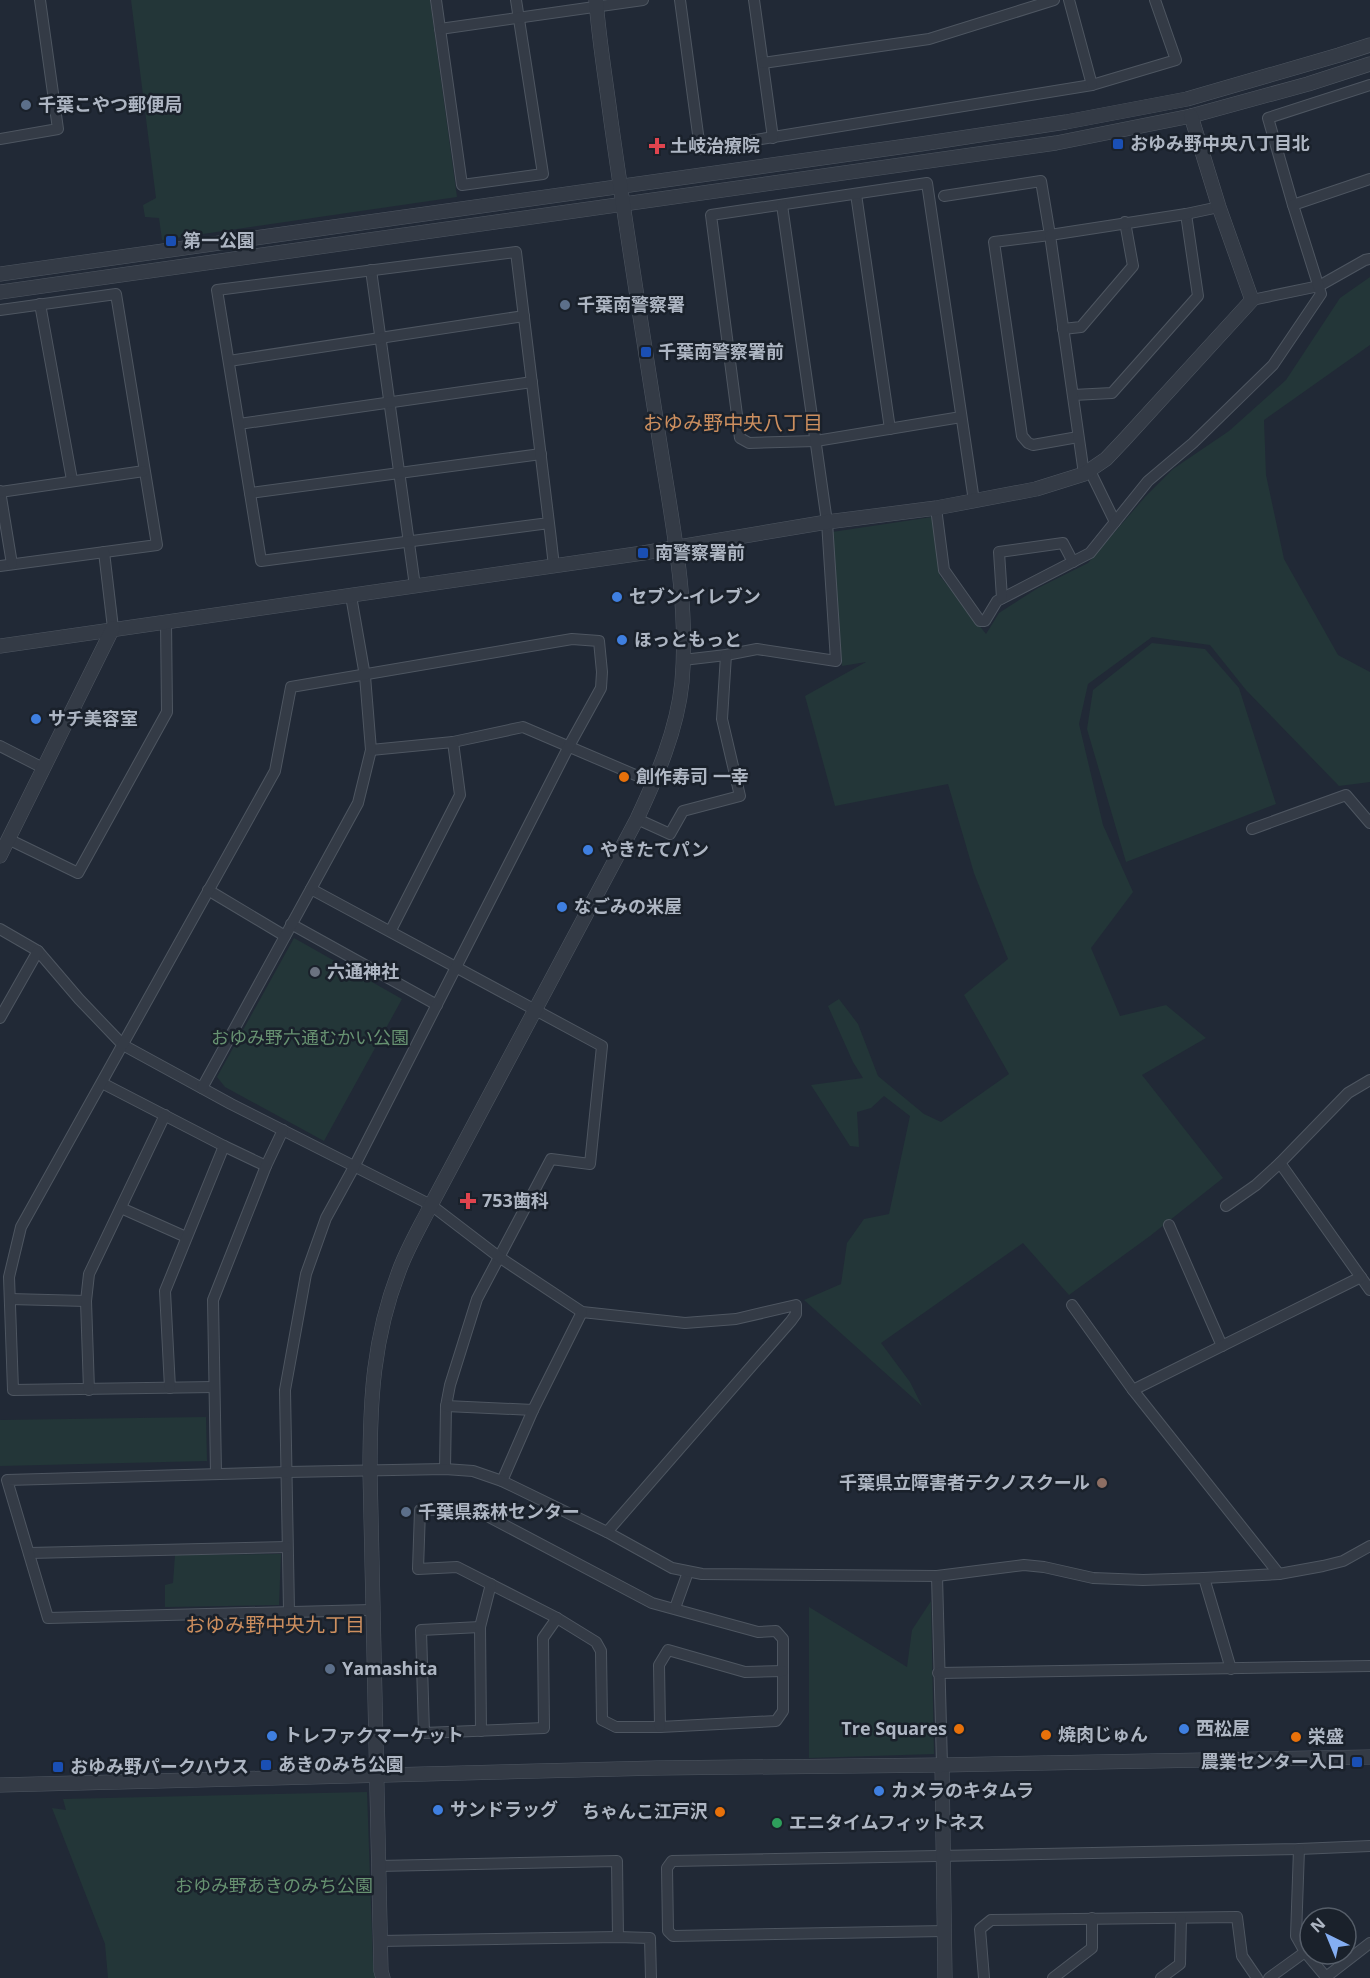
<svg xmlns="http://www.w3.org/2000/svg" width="1370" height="1978" font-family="'Open Sans','Noto Sans JP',sans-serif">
	<rect width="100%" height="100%" fill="#212936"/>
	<!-- green -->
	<g fill="#233638">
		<path d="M 131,0 L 430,0 L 457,197 L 162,240 L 159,218 L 145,217 L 143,205 L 156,198 Z"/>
		<path d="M 1370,277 L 1370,345 L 1264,420 L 1266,475 L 1284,559 L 1338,655 L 1370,672 L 1370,782 L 1339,786 L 1246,690 L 1210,645 L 1152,637 L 1088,684 L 1079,724 L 1103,825 L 1133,892 L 1091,948 L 1120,1016 L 1166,1005 L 1206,1038 L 1142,1075 L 1223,1178 L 1150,1236 L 1069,1295 L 1023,1243 L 881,1343 L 910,1382 L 922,1406 L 804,1300 L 841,1284 L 847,1243 L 864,1219 L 889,1214 L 910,1116 L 884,1096 L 871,1108 L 857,1112 L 859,1147 L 850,1146 L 811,1085 L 863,1078 L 853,1062 L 828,1006 L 839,999 L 858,1024 L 878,1076 L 924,1114 L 941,1122 L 1009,1074 L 964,995 L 1008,959 L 974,873 L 948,784 L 835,806 L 805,696 L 866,662 L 842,666 L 832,532 L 932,517 L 940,576 L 986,634 L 999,613 L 1038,588 L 1088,563 L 1145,497 L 1173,469 L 1229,431 L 1286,380 L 1340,298 Z"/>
		<path d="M 1152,643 L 1205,649 L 1239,688 L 1276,804 L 1126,862 L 1087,729 L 1093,690 Z"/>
		<path d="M 294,938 L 402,999 L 324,1141 L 225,1087 L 217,1077 Z"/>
		<path d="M 206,1417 L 207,1461 L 0,1466 L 0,1420 Z"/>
		<path d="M 281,1554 L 279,1605 L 165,1607 L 165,1585 L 173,1583 L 175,1555 Z"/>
		<path d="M 931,1601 L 934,1754 L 809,1758 L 809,1607 L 907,1667 L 912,1630 Z"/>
		<path d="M 367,1792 L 373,1963 L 376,1978 L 108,1978 L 105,1944 L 52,1808 L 66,1810 L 63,1799 Z"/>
	</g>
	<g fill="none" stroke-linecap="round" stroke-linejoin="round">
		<!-- minor casing -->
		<g stroke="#4e5661" stroke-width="12">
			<g id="minor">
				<path d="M 436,0 L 462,185 L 543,174 L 516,0"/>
				<path d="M 680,0 L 700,149 L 1092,85 L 1176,60 L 1155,0"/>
				<path d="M 754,0 L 773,138"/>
				<path d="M 1069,0 L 1092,85"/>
				<path d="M 440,29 L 643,0"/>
				<path d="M 763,63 L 929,39 L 1054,0"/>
				<path d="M 0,139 L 58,129 L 40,0"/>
				<path d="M 856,194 L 890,429"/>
				<path d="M 944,196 L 1041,181 L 1050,235 L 994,242 L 1022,436 L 1028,443 L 1033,445 L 1078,437"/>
				<path d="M 1293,205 L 1268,118 L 1370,85"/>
				<path d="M 371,270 L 415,586"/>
				<path d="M 1252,300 L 1319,286 L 1365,260 L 1370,259"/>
				<path d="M 40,304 L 72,480"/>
				<path d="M 0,310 L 116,294 L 157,545 L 0,566"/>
				<path d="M 1063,329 L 1081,327 L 1133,266 L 1125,222"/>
				<path d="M 229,361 L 524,316"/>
				<path d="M 1073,395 L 1112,393 L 1198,296 L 1186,214"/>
				<path d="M 961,417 L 816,441 L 749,443 L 740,438 L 711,215 L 927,183 L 974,501"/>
				<path d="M 239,424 L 532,382"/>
				<path d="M 1090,471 L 1115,522"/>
				<path d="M 1084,474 L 1050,235 L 1186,214 L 1219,207"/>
				<path d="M 0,491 L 12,564"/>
				<path d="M 0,492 L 144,471"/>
				<path d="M 250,493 L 541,454"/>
				<path d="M 936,508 L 944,570 L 980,621 L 985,621 L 997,601 L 1090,553 L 1148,481 L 1193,443 L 1273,365 L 1321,294 L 1293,205 L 1370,179"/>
				<path d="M 549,523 L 261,561 L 217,290 L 516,252 C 529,356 542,461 554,566"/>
				<path d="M 104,552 L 113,628"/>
				<path d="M 1002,598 L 999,552 L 1063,543 L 1073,562"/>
				<path d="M 683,660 L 726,655 L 757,649 L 836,661 L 827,522 L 782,205"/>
				<path d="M 0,746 L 43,768"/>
				<path d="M 371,750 L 453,742 L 523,727 L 654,783"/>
				<path d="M 637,819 L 670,834 L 683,811 L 740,796 L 722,719 L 726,655"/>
				<path d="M 1252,829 L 1346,795 L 1370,823"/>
				<path d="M 10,840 L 78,873 L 167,712 L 166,621"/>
				<path d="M 311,889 L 602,1046 L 590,1164 L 551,1159 L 477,1299 L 450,1385 L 446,1406 L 445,1469"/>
				<path d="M 208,890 L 285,936"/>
				<path d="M 291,924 L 437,1005"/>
				<path d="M 0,929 L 38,951 L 79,999 L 123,1045 L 231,1104 L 431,1205 L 499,1257 L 582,1312 L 685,1323 L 736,1319 L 796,1305 L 796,1314 L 791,1321 L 607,1532"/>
				<path d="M 391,930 L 460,795 L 453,742"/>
				<path d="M 0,1018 L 38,951"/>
				<path d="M 102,1083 L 224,1146"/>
				<path d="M 202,1088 L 358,803 L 371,750 L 365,676 L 351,596"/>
				<path d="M 1280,1163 L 1370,1290"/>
				<path d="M 1226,1206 L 1256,1185 L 1280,1163 L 1348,1093 L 1370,1080"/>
				<path d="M 121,1208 L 186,1237"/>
				<path d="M 1169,1225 L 1222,1346"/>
				<path d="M 10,1299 L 86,1301"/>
				<path d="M 1072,1305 L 1133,1390 L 1279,1574"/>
				<path d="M 214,1387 L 13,1390 L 9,1277 L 21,1227 L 275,771 L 291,687 L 572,639 L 599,641 L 602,672 L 601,688 L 569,746 L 354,1167 L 326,1218 L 306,1274 L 285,1390 L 289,1611"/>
				<path d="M 170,1388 L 165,1291 L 224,1146 L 266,1166"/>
				<path d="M 89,1390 L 86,1301 L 89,1274 L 165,1115"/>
				<path d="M 1133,1390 L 1361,1277"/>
				<path d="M 446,1406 L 533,1410"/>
				<path d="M 216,1473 L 213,1300 L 266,1166 L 283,1130"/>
				<path d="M 502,1481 L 533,1410 L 582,1312"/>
				<path d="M 474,1509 L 652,1603 L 758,1632 L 776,1631 L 783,1639 L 783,1711 L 776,1721 L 660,1727 L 616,1727 L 602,1720 L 601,1651 L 596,1642 L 557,1618 L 457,1567 L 418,1569 L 420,1510 Z"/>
				<path d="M 29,1553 L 287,1547"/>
				<path d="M 937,1576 L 942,1765"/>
				<path d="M 1204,1578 L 1231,1669"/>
				<path d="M 675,1608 L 688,1572"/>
				<path d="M 371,1610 L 48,1618 L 7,1480 L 288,1472 L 445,1469 L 473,1471 L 502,1481 L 607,1532 L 672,1568 L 702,1574 L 937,1576 L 1024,1565 L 1044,1567 L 1093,1578 L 1143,1580 L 1204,1578 L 1279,1574 L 1323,1566 L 1343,1561 L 1370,1546"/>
				<path d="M 480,1627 L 421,1630 L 424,1733 L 544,1728 L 543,1638 L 557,1618"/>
				<path d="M 938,1673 L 1370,1666"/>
				<path d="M 660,1727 L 659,1665 L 668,1650 L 745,1672 L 783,1671"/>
				<path d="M 481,1731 L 480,1627 L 491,1584"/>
				<path d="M 378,1866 L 617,1861 L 618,1937"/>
				<path d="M 944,1931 L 673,1936 L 668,1931 L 667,1868 L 672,1861 L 1299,1849 L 1370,1846"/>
				<path d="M 380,1941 L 618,1937 L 650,1938 L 651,1978"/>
				<path d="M 1305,1952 L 1326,1977 L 1370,1943"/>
				<path d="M 984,1978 L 980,1929 L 991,1920 L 1237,1917 L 1242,1956 L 1257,1978"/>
				<path d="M 1053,1978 L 1092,1948 L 1092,1918"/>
				<path d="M 1161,1978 L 1180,1964 L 1181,1918"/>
				<path d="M 1269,1978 L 1305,1952 L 1296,1936 L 1299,1849"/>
			</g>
		</g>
		<!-- tertiary casing -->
		<g stroke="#4e5661" stroke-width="15">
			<g id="tertiary">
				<path d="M 0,274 L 921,144 L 1066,122 L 1187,99 L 1339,55 L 1370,45"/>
				<path d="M 0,292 L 1056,143 L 1191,116 L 1308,84 L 1370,64"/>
				<path d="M 0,646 L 643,553 L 827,522 L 936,508 L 1036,489 L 1084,474 L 1106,459 L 1124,440 L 1252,300 L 1219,207 L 1191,116"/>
				<path d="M 0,856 L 113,628"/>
				<path d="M 942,1765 L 945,1978"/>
				<path d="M 0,1785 L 657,1768 L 942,1765 L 1370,1757"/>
				<path d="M 383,1978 L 381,1971 L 370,1471 C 370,1400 373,1338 399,1271 C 407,1249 420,1227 431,1205 L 637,819 C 657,776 677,731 682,682 C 689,603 672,522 660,444 C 643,336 626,229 611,121 C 606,81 599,41 596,0"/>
			</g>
		</g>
		<!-- minor -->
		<use href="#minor" stroke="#343b46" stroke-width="10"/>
		<!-- tertiary -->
		<use href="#tertiary" stroke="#343b46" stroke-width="14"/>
	</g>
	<!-- markers -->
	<g fill="#5c6f8a" stroke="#1a212b" stroke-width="2">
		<circle cx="26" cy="105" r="6"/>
		<circle cx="565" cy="305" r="6"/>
		<circle cx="406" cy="1512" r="6"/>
		<circle cx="330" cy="1669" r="6"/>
	</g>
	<g fill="#1a4fb4" stroke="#1a212b" stroke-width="2">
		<rect x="1112" y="138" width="12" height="12" rx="3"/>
		<rect x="165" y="235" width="12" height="12" rx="3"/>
		<rect x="640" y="346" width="12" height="12" rx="3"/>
		<rect x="637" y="547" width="12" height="12" rx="3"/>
		<rect x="1351" y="1756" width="12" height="12" rx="3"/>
		<rect x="260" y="1759" width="12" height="12" rx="3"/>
		<rect x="52" y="1761" width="12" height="12" rx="3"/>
	</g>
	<g fill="#e0444e" stroke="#1a212b" stroke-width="2">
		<path d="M654 137h6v6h6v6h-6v6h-6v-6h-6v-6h6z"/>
		<path d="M465 1192h6v6h6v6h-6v6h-6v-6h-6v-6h6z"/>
	</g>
	<g fill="#3f7fe0" stroke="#1a212b" stroke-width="2">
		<circle cx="617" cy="597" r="6"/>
		<circle cx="622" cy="640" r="6"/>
		<circle cx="36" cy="719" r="6"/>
		<circle cx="588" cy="850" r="6"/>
		<circle cx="562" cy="907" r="6"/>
		<circle cx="1184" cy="1729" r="6"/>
		<circle cx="272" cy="1736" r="6"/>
		<circle cx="879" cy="1791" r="6"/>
		<circle cx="438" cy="1810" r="6"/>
	</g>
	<g fill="#e8710a" stroke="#1a212b" stroke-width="2">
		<circle cx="624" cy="777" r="6"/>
		<circle cx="959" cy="1729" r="6"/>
		<circle cx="1046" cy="1735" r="6"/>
		<circle cx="1296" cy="1737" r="6"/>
		<circle cx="720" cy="1812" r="6"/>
	</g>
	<circle fill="#6b7280" stroke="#1a212b" stroke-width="2" cx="315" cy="972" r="6"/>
	<circle fill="#8d6e63" stroke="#1a212b" stroke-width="2" cx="1102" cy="1483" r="6"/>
	<circle fill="#2e9e5b" stroke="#1a212b" stroke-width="2" cx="777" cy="1823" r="6"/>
	<g text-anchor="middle" stroke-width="5" stroke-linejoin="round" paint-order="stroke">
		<!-- poi labels -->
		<g font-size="18" font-weight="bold" fill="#aeb6c3" stroke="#1a212b" text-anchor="start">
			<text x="38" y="111">千葉こやつ郵便局</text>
			<text x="1130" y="150">おゆみ野中央八丁目北</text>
			<text x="670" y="152">土岐治療院</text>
			<text x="183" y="247">第一公園</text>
			<text x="577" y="311">千葉南警察署</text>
			<text x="658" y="358">千葉南警察署前</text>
			<text x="655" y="559">南警察署前</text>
			<text x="629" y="603">セブン-イレブン</text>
			<text x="634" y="646">ほっともっと</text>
			<text x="48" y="725">サチ美容室</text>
			<text x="636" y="783">創作寿司 一幸</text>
			<text x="600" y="856">やきたてパン</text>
			<text x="574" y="913">なごみの米屋</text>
			<text x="327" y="978">六通神社</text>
			<text x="482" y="1207">753歯科</text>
			<text x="1090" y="1489" text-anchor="end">千葉県立障害者テクノスクール</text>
			<text x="418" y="1518">千葉県森林センター</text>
			<text x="342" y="1675">Yamashita</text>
			<text x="947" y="1735" text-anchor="end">Tre Squares</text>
			<text x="1196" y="1735">西松屋</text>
			<text x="1058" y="1741">焼肉じゅん</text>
			<text x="284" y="1742">トレファクマーケット</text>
			<text x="1308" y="1743">栄盛</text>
			<text x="1345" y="1768" text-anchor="end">農業センター入口</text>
			<text x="278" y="1771">あきのみち公園</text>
			<text x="70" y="1773">おゆみ野パークハウス</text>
			<text x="891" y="1797">カメラのキタムラ</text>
			<text x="450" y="1816">サンドラッグ</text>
			<text x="708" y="1818" text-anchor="end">ちゃんこ江戸沢</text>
			<text x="789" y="1829">エニタイムフィットネス</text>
		</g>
		<!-- park labels -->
		<g font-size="18" fill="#679271" stroke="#1a212b">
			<text x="310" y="1044">おゆみ野六通むかい公園</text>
			<text x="274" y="1892">おゆみ野あきのみち公園</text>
		</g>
		<!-- neighbourhood labels -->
		<g font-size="20" fill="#cd8f5f" stroke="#1a212b">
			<text x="733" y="430">おゆみ野中央八丁目</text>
			<text x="275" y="1632">おゆみ野中央九丁目</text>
		</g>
	</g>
	<!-- north arrow -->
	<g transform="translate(1328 1936) rotate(317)"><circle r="28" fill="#1a212b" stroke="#555d68" stroke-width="1.5"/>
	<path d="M0-4.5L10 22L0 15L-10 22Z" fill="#84aef2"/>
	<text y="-9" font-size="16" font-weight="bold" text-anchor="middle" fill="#aeb6c3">N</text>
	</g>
</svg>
